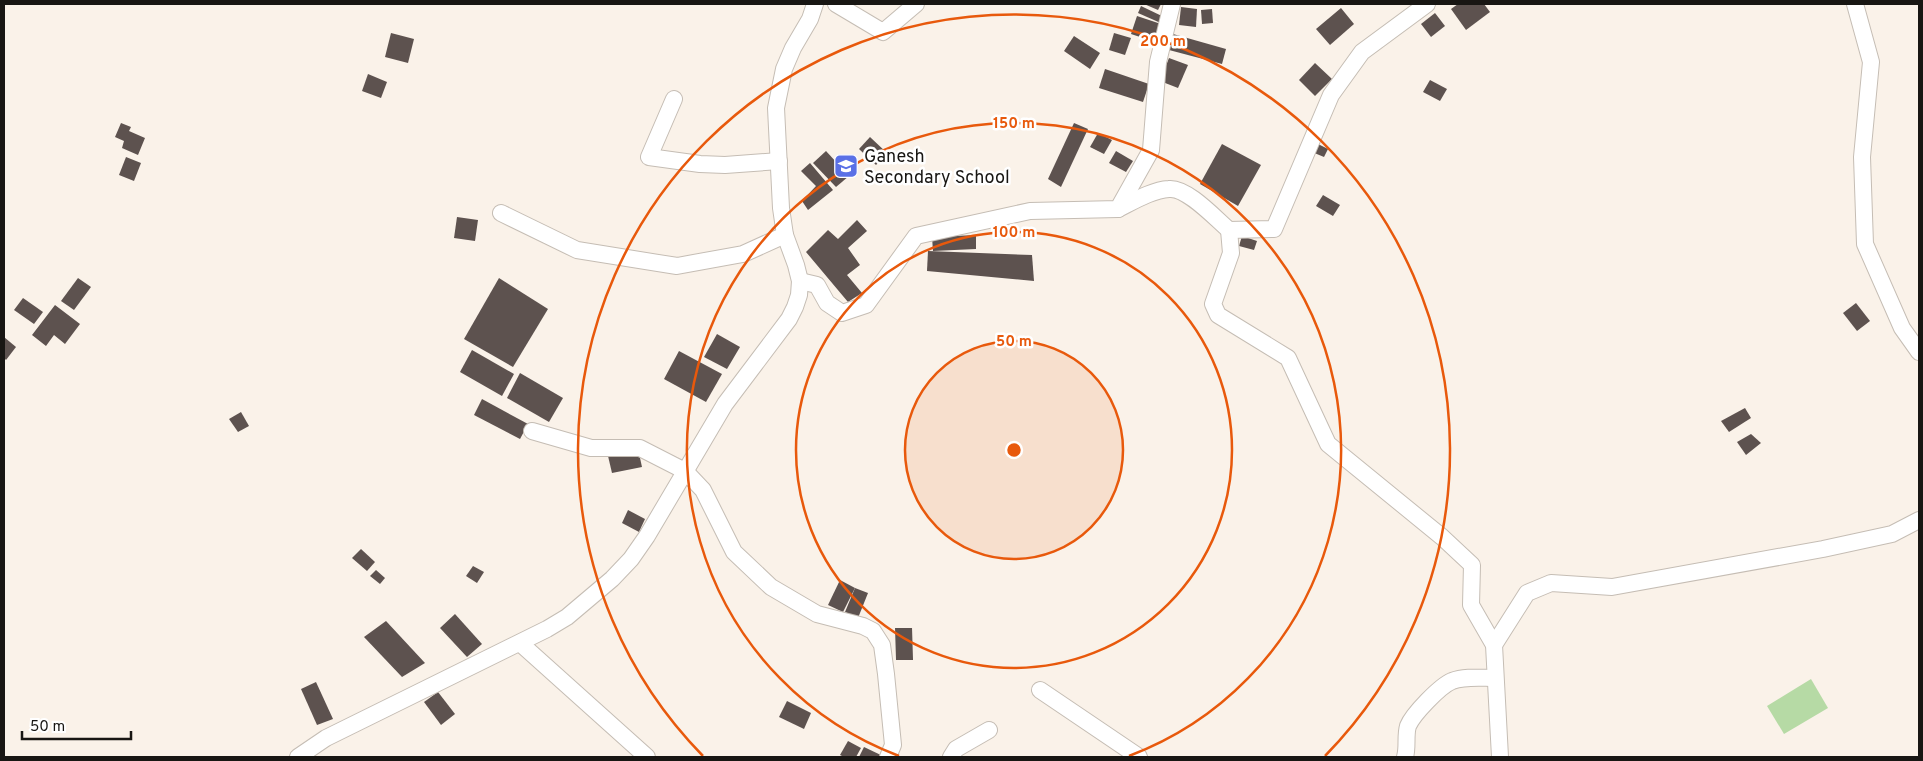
<svg xmlns="http://www.w3.org/2000/svg" width="1923" height="761" font-family="Overpass,sans-serif">
	<rect width="100%" height="100%" fill="#faf2e9"/>
	<!-- water -->
	<path fill="#b6daa5" d="M 1811,679 L 1828,708 L 1784,734 L 1767,706 Z"/>
	<!-- building -->
	<g fill="#5d524f">
		<path d="M 1144,4 L 1161,4 L 1158,10 Z"/>
		<path d="M 1458,4 L 1484,4 L 1490,12 L 1466,30 L 1451,9 Z"/>
		<path d="M 1141,6 L 1166,18 L 1163,24 L 1138,13 Z"/>
		<path d="M 1181,7 L 1197,9 L 1196,27 L 1179,25 Z"/>
		<path d="M 1341,8 L 1354,24 L 1330,45 L 1316,29 Z"/>
		<path d="M 1212,9 L 1213,23 L 1202,24 L 1201,10 Z"/>
		<path d="M 1435,13 L 1445,26 L 1431,37 L 1421,24 Z"/>
		<path d="M 1137,16 L 1164,25 L 1158,43 L 1131,34 Z"/>
		<path d="M 391,33 L 414,39 L 408,63 L 385,57 Z"/>
		<path d="M 1114,33 L 1131,38 L 1125,55 L 1109,50 Z"/>
		<path d="M 1173,34 L 1226,49 L 1222,64 L 1169,50 Z"/>
		<path d="M 1074,36 L 1100,53 L 1090,69 L 1064,51 Z"/>
		<path d="M 1169,58 L 1188,65 L 1178,88 L 1160,81 Z"/>
		<path d="M 1315,63 L 1332,79 L 1315,96 L 1299,80 Z"/>
		<path d="M 1105,69 L 1149,84 L 1143,102 L 1099,88 Z"/>
		<path d="M 368,74 L 387,82 L 381,98 L 362,91 Z"/>
		<path d="M 1430,80 L 1447,89 L 1440,101 L 1423,92 Z"/>
		<path d="M 121,123 L 131,127 L 129,131 L 145,138 L 138,155 L 122,148 L 124,141 L 115,137 Z"/>
		<path d="M 1074,123 L 1088,129 L 1061,187 L 1048,179 Z"/>
		<path d="M 1098,133 L 1112,140 L 1104,154 L 1090,147 Z"/>
		<path d="M 870,137 L 887,153 L 876,165 L 859,149 Z"/>
		<path d="M 1316,143 L 1328,149 L 1324,157 L 1312,152 Z"/>
		<path d="M 1222,144 L 1261,165 L 1238,206 L 1200,184 Z"/>
		<path d="M 826,151 L 849,176 L 836,187 L 813,163 Z"/>
		<path d="M 1116,151 L 1133,161 L 1126,172 L 1109,163 Z"/>
		<path d="M 126,157 L 141,163 L 134,181 L 119,175 Z"/>
		<path d="M 810,163 L 833,190 L 808,210 L 802,201 L 816,186 L 801,171 Z"/>
		<path d="M 1323,195 L 1340,205 L 1333,216 L 1316,206 Z"/>
		<path d="M 457,217 L 478,220 L 475,241 L 454,238 Z"/>
		<path d="M 857,220 L 867,231 L 848,248 L 860,265 L 847,275 L 862,293 L 848,302 L 806,252 L 828,230 L 838,239 Z"/>
		<path d="M 976,235 L 976,249 L 933,251 L 932,237 Z"/>
		<path d="M 1242,236 L 1257,241 L 1254,250 L 1239,246 Z"/>
		<path d="M 928,251 L 1032,255 L 1034,281 L 927,271 Z"/>
		<path d="M 78,278 L 91,287 L 74,310 L 61,301 Z"/>
		<path d="M 499,278 L 548,309 L 513,367 L 464,339 Z"/>
		<path d="M 23,298 L 43,312 L 34,324 L 14,310 Z"/>
		<path d="M 1856,303 L 1870,321 L 1857,331 L 1843,313 Z"/>
		<path d="M 55,305 L 80,324 L 65,344 L 54,335 L 46,346 L 32,335 Z"/>
		<path d="M 717,334 L 740,347 L 727,369 L 704,357 Z"/>
		<path d="M 4,337 L 16,347 L 6,360 L 4,358 Z"/>
		<path d="M 472,350 L 514,374 L 502,396 L 460,372 Z"/>
		<path d="M 679,351 L 722,374 L 706,402 L 664,379 Z"/>
		<path d="M 520,373 L 563,398 L 549,422 L 507,398 Z"/>
		<path d="M 482,399 L 528,424 L 520,439 L 474,415 Z"/>
		<path d="M 1745,408 L 1751,418 L 1729,432 L 1721,421 Z"/>
		<path d="M 241,412 L 249,426 L 238,432 L 229,419 Z"/>
		<path d="M 1751,434 L 1761,443 L 1746,455 L 1737,442 Z"/>
		<path d="M 638,449 L 642,467 L 612,473 L 608,456 Z"/>
		<path d="M 628,510 L 645,519 L 639,532 L 622,523 Z"/>
		<path d="M 361,549 L 375,562 L 367,571 L 352,558 Z"/>
		<path d="M 473,566 L 484,572 L 477,583 L 466,576 Z"/>
		<path d="M 376,570 L 385,578 L 380,584 L 370,576 Z"/>
		<path d="M 840,580 L 855,588 L 843,612 L 828,605 Z"/>
		<path d="M 855,588 L 868,593 L 858,618 L 845,612 Z"/>
		<path d="M 455,614 L 482,644 L 467,657 L 440,628 Z"/>
		<path d="M 386,621 L 425,663 L 402,677 L 364,637 Z"/>
		<path d="M 895,628 L 912,628 L 913,660 L 896,660 Z"/>
		<path d="M 316,682 L 333,719 L 317,725 L 301,689 Z"/>
		<path d="M 438,692 L 455,714 L 441,725 L 424,702 Z"/>
		<path d="M 787,701 L 811,713 L 804,729 L 779,717 Z"/>
		<path d="M 848,741 L 861,748 L 856,757 L 844,757 L 840,755 Z"/>
		<path d="M 864,747 L 885,757 L 859,757 Z"/>
	</g>
	<g fill="none" stroke-linecap="round" stroke-linejoin="round">
		<!-- minor casing -->
		<g stroke="#c5bdb4" stroke-width="18">
			<g id="minor">
				<path d="M 836,4 L 883,32 L 916,4"/>
				<path d="M 1855,4 L 1871,62 L 1862,157 L 1865,244 L 1902,328 L 1919,352"/>
				<path d="M 674,99 L 649,157 L 700,164 L 725,165 L 779,161"/>
				<path d="M 1118,209 C 1134,201 1152,190 1169,189 C 1187,187 1216,219 1229,230 L 1274,229 L 1331,95 L 1362,52 L 1427,4"/>
				<path d="M 501,213 L 577,250 L 677,266 L 743,254 L 785,235"/>
				<path d="M 1229,230 L 1231,253 L 1213,304 L 1218,315 L 1288,358 L 1328,444 L 1442,537 L 1472,565 L 1471,605 L 1494,645 L 1500,757"/>
				<path d="M 800,281 L 817,285 L 827,303 L 842,313 L 866,305 L 916,236 L 1030,211 L 1118,209 L 1151,150 L 1158,62 L 1172,4"/>
				<path d="M 532,431 L 591,448 L 640,448 L 685,471 L 703,490 L 734,552 L 771,587 L 817,614 L 863,626 L 873,631 L 882,645 L 886,674 L 893,745 L 888,757"/>
				<path d="M 520,643 L 647,757"/>
				<path d="M 1494,645 L 1527,593 L 1551,583 L 1612,587 L 1823,549 L 1892,534 L 1919,520"/>
				<path d="M 1040,690 L 1139,757"/>
				<path d="M 298,757 L 326,738 L 547,629 L 567,617 L 612,579 L 631,559 L 647,536 L 725,404 L 789,319 L 795,307 L 799,295 L 800,281 L 796,265 L 785,235 L 781,208 L 776,108 L 784,69 L 793,48 L 810,19 L 815,4"/>
				<path d="M 951,757 L 956,749 L 989,730"/>
				<path d="M 1405,757 C 1408,747 1405,736 1408,726 C 1413,714 1440,686 1452,681 C 1465,676 1481,678 1495,678"/>
			</g>
		</g>
		<!-- minor -->
		<use href="#minor" stroke="#fff" stroke-width="16"/>
	</g>
	<!-- distance rings -->
	<circle cx="1014" cy="450" r="109" fill="#e8590c" fill-opacity=".12"/>
	<g fill="none" stroke="#e8590c" stroke-width="2.5">
		<circle cx="1014" cy="450" r="109"/>
		<circle cx="1014" cy="450" r="218"/>
		<path d="M899 756A327 327 0 1 1 1129 756"/>
		<path d="M703 756A436 436 0 1 1 1325 756"/>
	</g>
	<!-- icons -->
	<defs>
		<g id="school-square" transform="scale(1.25)"><rect x="-9" y="-9" width="18" height="18" rx="4" fill="#5a70e6" stroke="#fff"/><path d="M0-5L7-2L0 1L-7-2ZM-4 1L0 2.5L4 1V4Q0 6-4 4Z" fill="#fff"/></g>
	</defs>
	<g fill-rule="evenodd">
		<use href="#school-square" x="846" y="166"/>
	</g>
	<g text-anchor="middle" stroke-width="5" stroke-linejoin="round" paint-order="stroke">
		<!-- poi labels -->
		<g font-size="18" fill="#181613" stroke="#fff" text-anchor="start">
			<text x="864" y="162">Ganesh<tspan x="864" dy="21">Secondary School</tspan></text>
		</g>
	</g>
	<circle cx="1014" cy="450" r="8" fill="#e8590c" stroke="#fff" stroke-width="2.5"/>
	<g font-size="15" text-anchor="middle" font-weight="bold" fill="#e8590c" stroke="#fff" stroke-width="5" stroke-linejoin="round" paint-order="stroke">
		<text x="1163" y="46">200 m</text>
		<text x="1014" y="128">150 m</text>
		<text x="1014" y="237">100 m</text>
		<text x="1014" y="346">50 m</text>
	</g>
	<!-- border -->
	<rect width="1923" height="761" fill="none" stroke="#181613" stroke-width="10"/>
	<!-- scale -->
	<path d="M22 731v8h109v-8" fill="none" stroke="#181613" stroke-width="2.5"/>
	<text x="30" y="731" font-size="15" fill="#181613" stroke="#ffffff" stroke-width="4" paint-order="stroke">50 m</text>
</svg>
